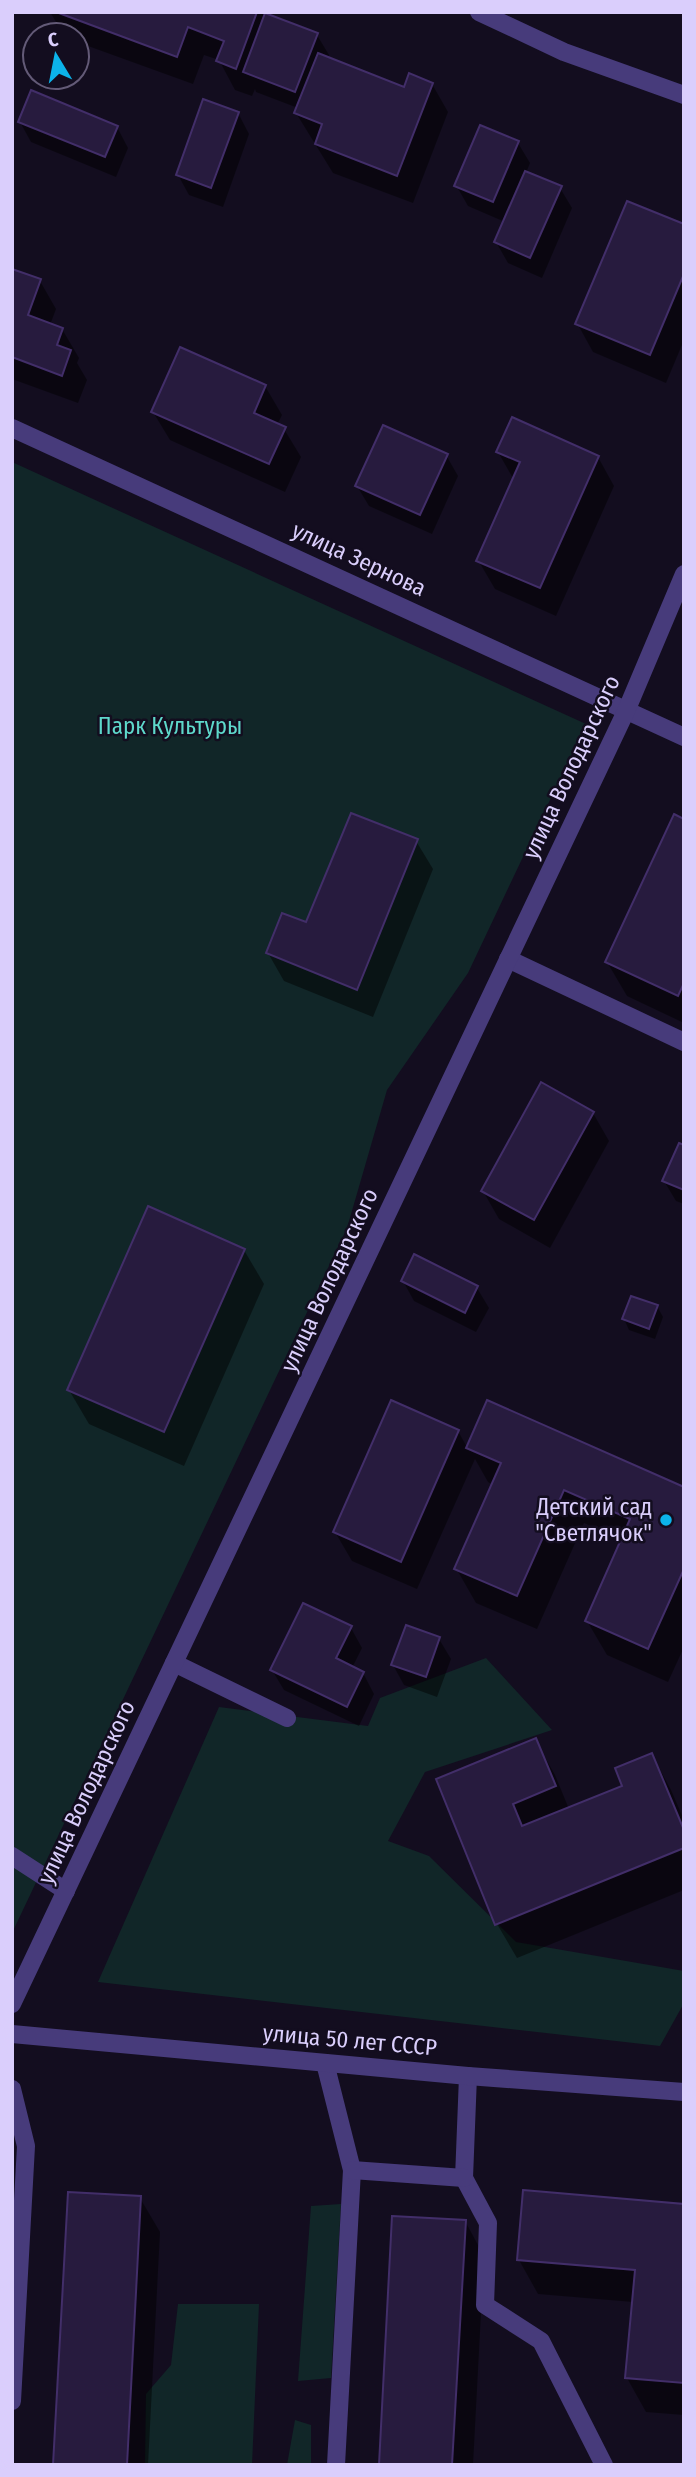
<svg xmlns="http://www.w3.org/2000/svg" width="696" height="2477" font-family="'Fira Sans Condensed',sans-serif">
	<rect width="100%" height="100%" fill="#130d1f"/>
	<!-- green -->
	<g fill="#112628">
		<path d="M 12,462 L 586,724 L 468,973 L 387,1090 L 347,1228 L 12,1933 Z"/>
		<path d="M 486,1658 L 552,1730 L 425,1772 L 388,1841 L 429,1856 L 516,1942 L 684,1971 L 684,2003 L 660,2046 L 98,1982 L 219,1707 L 368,1726 L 380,1698 Z"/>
		<path d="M 341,2204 L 331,2378 L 298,2381 L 311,2206 Z"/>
		<path d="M 178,2304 L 259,2304 L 252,2465 L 145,2465 L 146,2394 L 171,2365 Z"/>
		<path d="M 295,2420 L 311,2425 L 311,2465 L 287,2465 Z"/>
	</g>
	<!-- shadow -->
	<g fill="#0007">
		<path d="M 50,12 L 262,12 L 265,18 L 317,35 L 329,55 L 327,59 L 405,89 L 432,84 L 448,112 L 413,203 L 333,173 L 296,113 L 298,108 L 256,92 L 255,89 L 252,96 L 235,90 L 219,60 L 204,55 L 193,84 L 77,42 L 77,35 L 64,35 Z"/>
		<path d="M 238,113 L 249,134 L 223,207 L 189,195 L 178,175 Z"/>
		<path d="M 20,122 L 117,127 L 128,148 L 116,177 L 31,142 Z"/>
		<path d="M 518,143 L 530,163 L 526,173 L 560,188 L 572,208 L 542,278 L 508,263 L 496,242 L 505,222 L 468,206 L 456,185 Z"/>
		<path d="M 684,226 L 684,340 L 666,383 L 593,352 L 577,323 Z"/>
		<path d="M 12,271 L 40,281 L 56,309 L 50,325 L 62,329 L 79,358 L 77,363 L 87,380 L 78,403 L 12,379 Z"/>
		<path d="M 265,386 L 282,415 L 277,425 L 284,429 L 301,457 L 285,492 L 170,440 L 153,412 Z"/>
		<path d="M 498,452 L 598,457 L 614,486 L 556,616 L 495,589 L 478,560 L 514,480 Z"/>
		<path d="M 446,455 L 458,476 L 432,534 L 369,506 L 357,486 Z"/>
		<path d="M 684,821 L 684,1023 L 627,996 L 607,962 Z"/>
		<path d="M 416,841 L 433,869 L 373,1017 L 284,981 L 268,953 Z"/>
		<path d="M 593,1113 L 609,1141 L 550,1248 L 499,1219 L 483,1191 Z"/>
		<path d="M 684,1147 L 684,1204 L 676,1201 L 664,1181 Z"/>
		<path d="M 244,1250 L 264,1284 L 184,1466 L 89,1424 L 69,1390 Z"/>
		<path d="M 403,1281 L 477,1288 L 489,1308 L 476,1332 L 414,1301 Z"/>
		<path d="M 657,1306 L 663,1317 L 655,1339 L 629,1330 L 624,1319 Z"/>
		<path d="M 458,1431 L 468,1449 L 684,1489 L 684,1647 L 668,1682 L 607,1655 L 587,1621 L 623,1540 L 584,1523 L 537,1629 L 476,1603 L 456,1568 L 493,1485 L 488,1482 L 475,1459 L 417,1589 L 352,1561 L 335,1532 Z"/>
		<path d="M 351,1628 L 362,1648 L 352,1668 L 363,1673 L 374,1694 L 359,1726 L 284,1690 L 272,1670 Z"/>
		<path d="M 439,1639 L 451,1659 L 437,1697 L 404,1685 L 393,1665 Z"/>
		<path d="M 535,1740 L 555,1775 L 569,1809 L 624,1787 L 652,1755 L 671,1790 L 684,1820 L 684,1890 L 517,1958 L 497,1924 L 438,1780 Z"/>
		<path d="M 140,2198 L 160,2232 L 148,2465 L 55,2465 Z"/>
		<path d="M 684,2206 L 684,2415 L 646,2412 L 627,2378 L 633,2302 L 538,2294 L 519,2260 Z"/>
		<path d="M 465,2221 L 484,2256 L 473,2465 L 381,2465 Z"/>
	</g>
	<!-- building -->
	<g fill="#271b3e" stroke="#422e69" stroke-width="2">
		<path d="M 56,12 L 257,12 L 236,69 L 216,61 L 224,41 L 188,27 L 177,57 Z"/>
		<path d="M 265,13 L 318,33 L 295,92 L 243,72 Z"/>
		<path d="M 318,53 L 404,87 L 409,73 L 433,83 L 397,176 L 315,144 L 322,124 L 294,113 Z"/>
		<path d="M 31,90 L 118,126 L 105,157 L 18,122 Z"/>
		<path d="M 203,99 L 239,112 L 211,188 L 176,175 Z"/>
		<path d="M 480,125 L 519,141 L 493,202 L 454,186 Z"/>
		<path d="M 525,171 L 562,186 L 530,258 L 494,242 Z"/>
		<path d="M 627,201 L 684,224 L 684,274 L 650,355 L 575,324 Z"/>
		<path d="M 12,269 L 41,279 L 28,315 L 63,328 L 57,345 L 71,350 L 62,376 L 12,357 Z"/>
		<path d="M 180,347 L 266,385 L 254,413 L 286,427 L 269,464 L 151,412 Z"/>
		<path d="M 512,417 L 599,456 L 540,588 L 476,561 L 520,462 L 496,452 Z"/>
		<path d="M 383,425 L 448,454 L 420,515 L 355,486 Z"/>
		<path d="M 351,813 L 418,839 L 357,990 L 266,953 L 282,913 L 306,922 Z"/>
		<path d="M 674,814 L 684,819 L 684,983 L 678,996 L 605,962 Z"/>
		<path d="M 541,1082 L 594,1112 L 534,1220 L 481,1191 Z"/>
		<path d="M 679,1143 L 684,1145 L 684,1190 L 662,1181 Z"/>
		<path d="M 148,1206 L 245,1249 L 164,1432 L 67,1390 Z"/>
		<path d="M 414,1254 L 478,1286 L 465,1313 L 401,1281 Z"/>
		<path d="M 631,1296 L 658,1305 L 649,1329 L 622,1319 Z"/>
		<path d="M 391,1400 L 459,1430 L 401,1562 L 333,1532 Z"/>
		<path d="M 487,1400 L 684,1487 L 684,1569 L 648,1649 L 585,1621 L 630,1519 L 564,1490 L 517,1596 L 454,1569 L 501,1463 L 466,1448 Z"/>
		<path d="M 303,1603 L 352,1626 L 336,1658 L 364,1672 L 347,1707 L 270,1670 Z"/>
		<path d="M 406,1625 L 440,1637 L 426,1677 L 391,1665 Z"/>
		<path d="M 536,1738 L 556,1786 L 513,1804 L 522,1826 L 622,1786 L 615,1768 L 652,1753 L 684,1830 L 684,1848 L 495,1925 L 436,1779 Z"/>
		<path d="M 523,2190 L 684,2204 L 684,2383 L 625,2378 L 635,2270 L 517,2260 Z"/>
		<path d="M 68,2192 L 141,2196 L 127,2465 L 53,2465 Z"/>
		<path d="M 392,2216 L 466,2220 L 452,2465 L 379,2465 Z"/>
	</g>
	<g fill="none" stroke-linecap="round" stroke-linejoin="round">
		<!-- service -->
		<g stroke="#473b7b" stroke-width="18">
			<path d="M 508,959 L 684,1042"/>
			<path d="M 174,1663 L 287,1718"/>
			<path d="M 12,1856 L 66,1891"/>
			<path d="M 325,2063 L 352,2170 L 336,2465"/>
			<path d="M 468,2076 L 464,2178 L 488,2223 L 485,2305 L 541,2341 L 604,2465"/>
			<path d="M 12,2089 L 26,2146 L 12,2401"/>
			<path d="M 352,2170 L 464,2178"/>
		</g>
		<!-- minor -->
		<g stroke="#473b7b" stroke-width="18">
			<path d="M 479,12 L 564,52 L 684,95"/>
			<path d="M 12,428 L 684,737"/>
			<path d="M 12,2004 L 627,709 L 684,574"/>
			<path d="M 12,2034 L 468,2076 L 684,2092"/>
		</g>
	</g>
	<!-- markers -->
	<circle fill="#0cb3ea" stroke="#130d1f" stroke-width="2.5" cx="666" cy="1520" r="7"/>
	<g text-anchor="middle" stroke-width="5" stroke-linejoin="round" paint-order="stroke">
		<!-- street labels -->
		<g font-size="23" fill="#dacefc" stroke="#130d1f">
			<text transform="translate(359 559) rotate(25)" y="8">улица Зернова</text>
			<text transform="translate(571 767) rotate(-65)" y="8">улица Володарского</text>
			<text transform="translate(329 1280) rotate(-65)" y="8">улица Володарского</text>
			<text transform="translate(86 1792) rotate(-65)" y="8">улица Володарского</text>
			<text transform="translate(350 2040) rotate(5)" y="8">улица 50 лет СССР</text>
		</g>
		<!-- park labels -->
		<g font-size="23" fill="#5ed8cb" stroke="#130d1f">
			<text x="170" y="734">Парк Культуры</text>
		</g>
		<!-- poi labels -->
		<g font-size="23" fill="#dacefc" stroke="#130d1f" text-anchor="end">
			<text x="652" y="1515">Детский сад<tspan x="652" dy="26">"Светлячок"</tspan></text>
		</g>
	</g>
	<!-- border -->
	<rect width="696" height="2477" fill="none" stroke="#dacefc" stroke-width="28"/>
	<!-- north arrow -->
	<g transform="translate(56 56) rotate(350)"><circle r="33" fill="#130d1f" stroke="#635a77" stroke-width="2"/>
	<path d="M0-5L12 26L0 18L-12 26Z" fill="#0cb3ea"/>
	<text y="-10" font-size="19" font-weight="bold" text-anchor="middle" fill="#dacefc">С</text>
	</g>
</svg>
